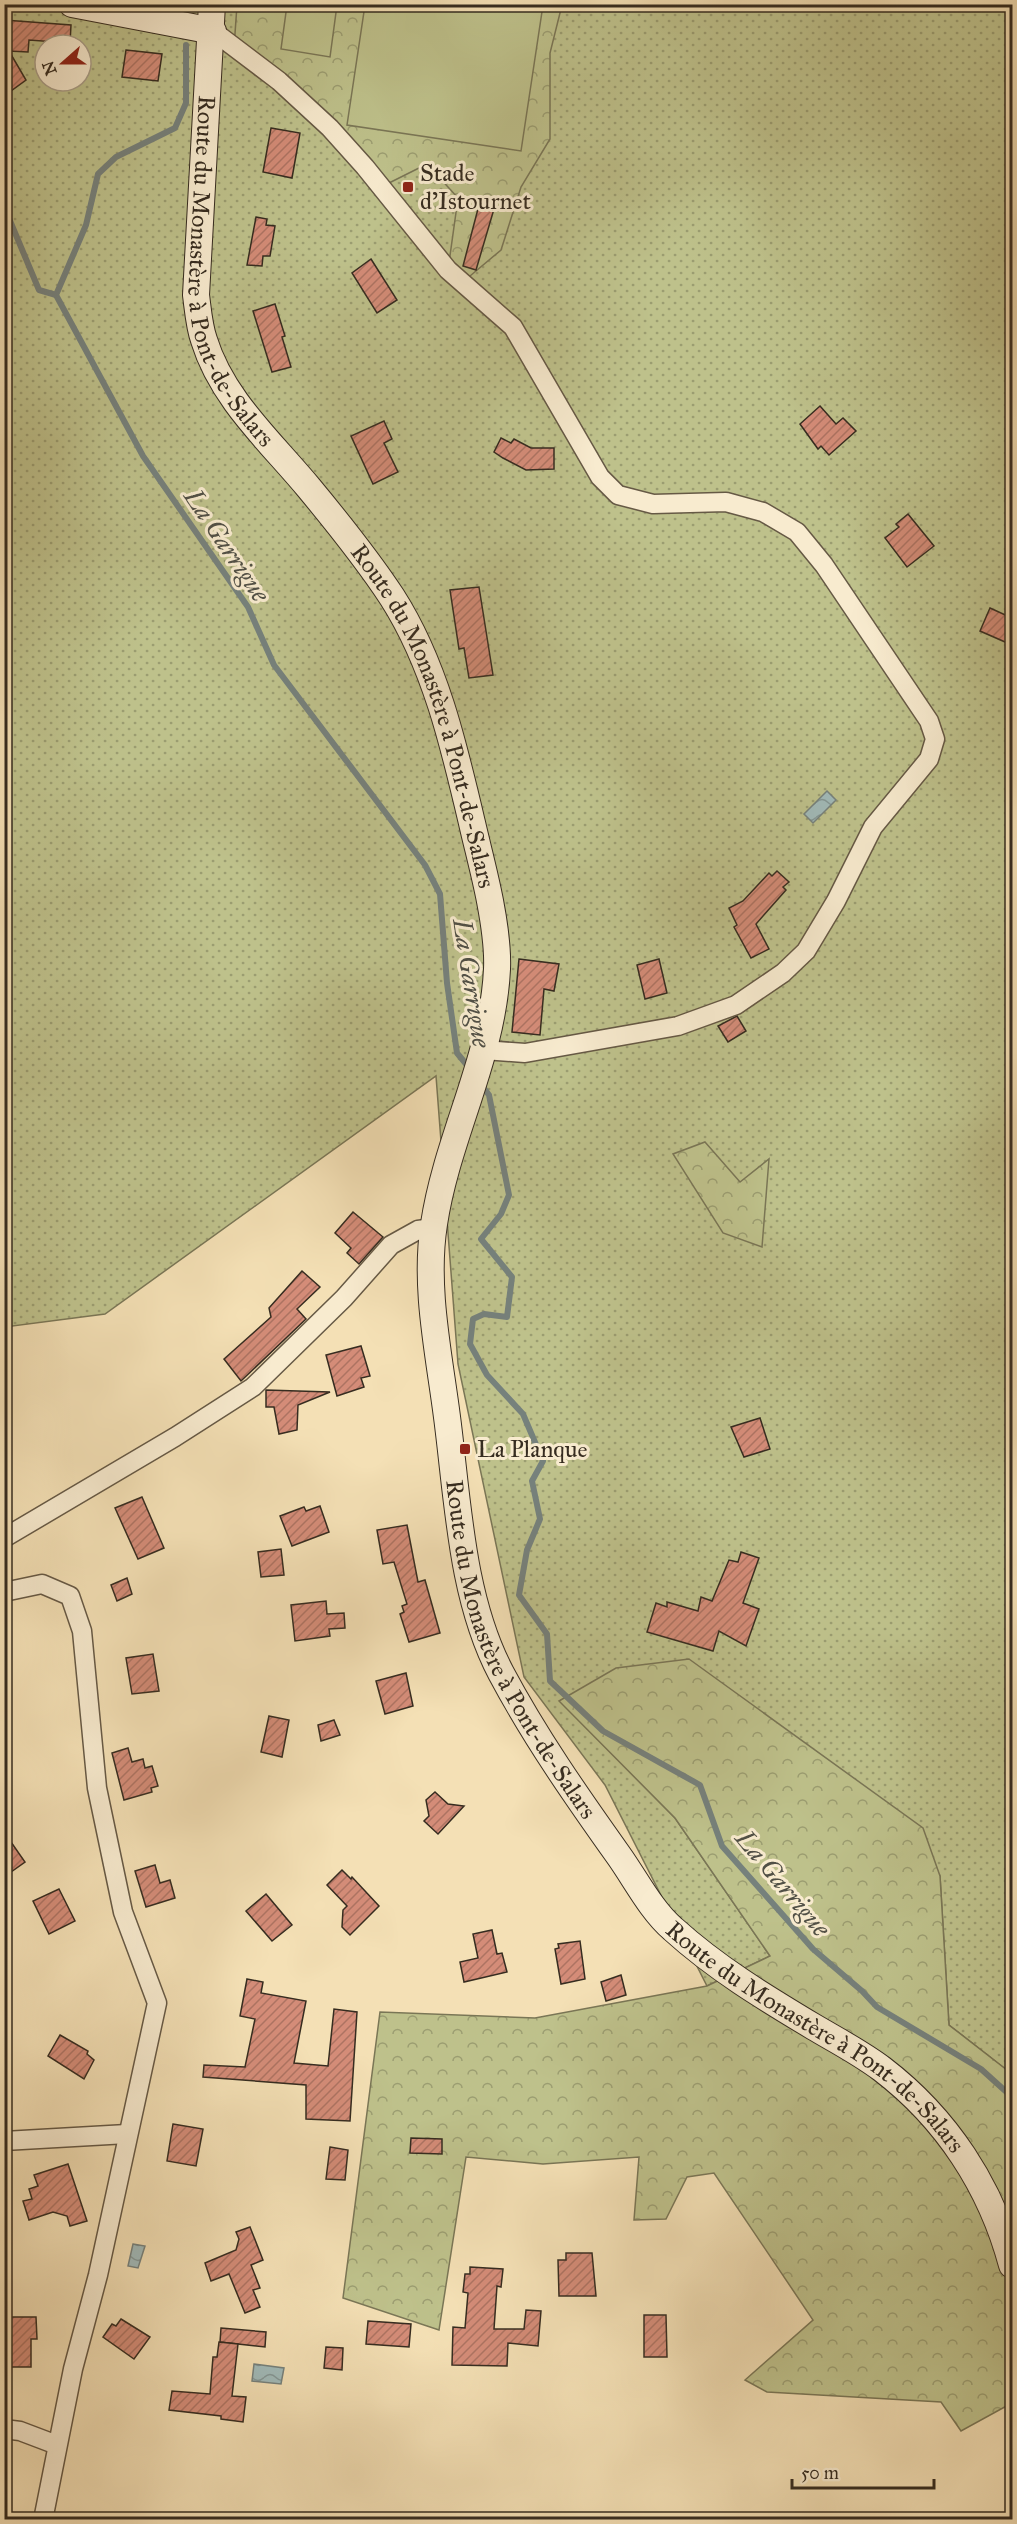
<svg xmlns="http://www.w3.org/2000/svg" width="1017" height="2524" font-family="'IM FELL Great Primer',serif">
	<defs>
		<pattern id="grass-dots" width="8" height="8" patternUnits="userSpaceOnUse" patternTransform="scale(1.5)"><rect width="8" height="8" fill="#bec18b"/><path d="M2 2h.1M6 6h.1" fill="none" stroke="#9b9d71" stroke-width="1.8" stroke-linecap="round"/></pattern>
		<pattern id="forest-crowns" width="20" height="18" patternUnits="userSpaceOnUse" patternTransform="scale(1.5)"><rect width="20" height="18" fill="#bec18b"/><path d="M2 6a3 3 0 1 1 6 0M12 15a3 3 0 1 1 6 0" fill="none" stroke="#9b9d71"/></pattern>
		<pattern id="water-waves" width="16" height="10" patternUnits="userSpaceOnUse" patternTransform="scale(1.5)"><rect width="16" height="10" fill="#a1bab9"/><path d="M0 5q4-4 8 0t8 0" fill="none" stroke="#849796"/></pattern>
		<pattern id="building-hatch" width="6" height="6" patternUnits="userSpaceOnUse" patternTransform="scale(1.5)"><rect width="6" height="6" fill="#d48c78"/><path d="M-1 1l2-2M0 6l6-6M5 7l2-2" fill="none" stroke="#ad7362"/></pattern>
	</defs>
	<rect width="100%" height="100%" fill="#f4e0b5"/>
	<filter id="stains"><feTurbulence type="fractalNoise" baseFrequency=".00333" numOctaves="4"/><feColorMatrix values="0 0 0 0 .2 0 0 0 0 .09 0 0 0 0 .02 0 0 0 .5 -.17"/></filter>
	<radialGradient id="worn" r=".72"><stop offset=".6" stop-color="#630" stop-opacity="0"/><stop offset="1" stop-color="#630" stop-opacity=".3"/></radialGradient>
	<!-- grass -->
	<path fill="url(#grass-dots)" stroke="#7a7656" stroke-width="1.5" fill-rule="evenodd" d="M 4,5 L 1012,5 L 1012,2074 L 949,2025 L 940,1876 L 560,1701 L 675,1818 L 770,1956 L 707,1986 L 605,1785 L 524,1677 L 458,1364 L 436,1076 L 105,1314 L 5,1327 ZM 45,45 L 81,45 L 81,81 L 45,81 Z"/>
	<!-- forest -->
	<g fill="url(#forest-crowns)" stroke="#7a7656" stroke-width="1.5">
		<path d="M 237,5 L 562,5 L 550,53 L 550,139 L 521,187 L 501,250 L 470,276 L 448,270 L 458,198 L 427,164 L 381,187 L 234,48 Z"/>
		<path d="M 705,1142 L 740,1182 L 769,1159 L 762,1247 L 723,1233 L 673,1154 Z"/>
		<path d="M 689,1659 L 923,1828 L 940,1876 L 949,2025 L 1012,2074 L 1012,2403 L 961,2431 L 941,2402 L 767,2392 L 745,2380 L 813,2320 L 714,2173 L 687,2177 L 666,2219 L 634,2220 L 639,2157 L 543,2164 L 466,2157 L 439,2330 L 343,2298 L 380,2012 L 535,2018 L 707,1986 L 770,1956 L 675,1818 L 559,1701 L 616,1668 Z"/>
	</g>
	<!-- pitch -->
	<g fill="#bec18b" stroke="#7a7656" stroke-width="1.5">
		<path d="M 287,5 L 337,5 L 330,57 L 281,49 Z"/>
		<path d="M 365,5 L 543,5 L 521,151 L 347,125 Z"/>
	</g>
	<!-- water -->
	<g fill="url(#water-waves)" stroke="#76817c" stroke-width="1.5">
		<path d="M 827,791 L 836,800 L 813,823 L 804,814 Z"/>
		<path d="M 133,2244 L 145,2246 L 138,2268 L 128,2266 Z"/>
		<path d="M 254,2364 L 284,2368 L 281,2384 L 252,2381 Z"/>
	</g>
	<g fill="none" stroke-linecap="round" stroke-linejoin="round">
		<!-- stream -->
		<g stroke="#76817c" stroke-width="6">
			<path d="M 186,45 L 186,103 L 175,128 L 116,157 L 98,174 L 86,225 L 56,295 L 143,456 L 248,607 L 274,665 L 425,865 L 440,894 L 447,983 L 457,1053 L 471,1070"/>
			<path d="M 4,215 L 8,216 L 39,290 L 56,295"/>
			<path d="M 480,1083 L 489,1095 L 509,1195 L 501,1214 L 481,1239 L 512,1277 L 507,1317 L 484,1314 L 473,1319 L 470,1344 L 487,1375 L 523,1414 L 543,1461 L 532,1481 L 540,1519 L 527,1550 L 519,1595 L 547,1634 L 550,1681 L 603,1731 L 700,1785 L 722,1846 L 813,1949 L 862,1991 L 877,2007 L 981,2069 L 1012,2097"/>
		</g>
	</g>
	<!-- building -->
	<g fill="url(#building-hatch)" stroke="#362c20" stroke-width="1.5">
		<path d="M 4,20 L 71,25 L 70,43 L 29,40 L 28,52 L 9,51 L 26,80 L 4,96 Z"/>
		<path d="M 126,50 L 162,54 L 158,81 L 122,77 Z"/>
		<path d="M 271,128 L 300,133 L 292,178 L 263,172 Z"/>
		<path d="M 479,205 L 494,209 L 476,270 L 463,266 Z"/>
		<path d="M 256,217 L 267,219 L 266,225 L 275,226 L 270,256 L 263,256 L 262,266 L 247,265 Z"/>
		<path d="M 371,259 L 397,300 L 377,313 L 352,273 Z"/>
		<path d="M 275,304 L 285,336 L 282,337 L 291,367 L 272,372 L 253,311 Z"/>
		<path d="M 820,406 L 836,424 L 843,418 L 856,431 L 829,455 L 821,446 L 818,449 L 800,424 Z"/>
		<path d="M 384,421 L 392,439 L 384,443 L 398,472 L 373,484 L 351,436 Z"/>
		<path d="M 501,438 L 511,443 L 514,439 L 531,448 L 554,448 L 554,469 L 526,470 L 503,458 L 494,452 Z"/>
		<path d="M 908,514 L 934,546 L 907,567 L 885,538 L 899,527 L 896,524 Z"/>
		<path d="M 479,587 L 493,675 L 469,678 L 464,648 L 459,649 L 450,590 Z"/>
		<path d="M 990,608 L 1012,618 L 1012,645 L 980,631 Z"/>
		<path d="M 777,871 L 789,882 L 783,887 L 786,890 L 756,924 L 769,949 L 751,958 L 734,927 L 737,925 L 729,908 L 743,901 L 769,873 L 772,876 Z"/>
		<path d="M 519,959 L 559,964 L 554,991 L 544,989 L 540,1035 L 512,1032 Z"/>
		<path d="M 659,959 L 667,993 L 645,999 L 637,965 Z"/>
		<path d="M 737,1016 L 746,1031 L 728,1042 L 718,1026 Z"/>
		<path d="M 353,1212 L 383,1237 L 359,1264 L 347,1253 L 351,1248 L 335,1233 Z"/>
		<path d="M 302,1271 L 320,1287 L 297,1309 L 306,1319 L 241,1381 L 224,1359 L 271,1317 L 269,1308 Z"/>
		<path d="M 361,1346 L 370,1376 L 361,1378 L 364,1387 L 337,1396 L 326,1355 Z"/>
		<path d="M 266,1390 L 330,1392 L 298,1405 L 297,1430 L 279,1434 L 274,1407 L 266,1407 Z"/>
		<path d="M 760,1418 L 770,1449 L 744,1457 L 731,1427 Z"/>
		<path d="M 142,1497 L 164,1548 L 138,1559 L 115,1508 Z"/>
		<path d="M 320,1506 L 329,1532 L 292,1546 L 280,1516 L 304,1507 L 306,1511 Z"/>
		<path d="M 407,1525 L 418,1582 L 425,1580 L 440,1633 L 409,1642 L 400,1614 L 404,1612 L 402,1606 L 407,1604 L 394,1562 L 383,1564 L 377,1530 Z"/>
		<path d="M 281,1549 L 284,1575 L 261,1577 L 258,1552 Z"/>
		<path d="M 741,1552 L 759,1558 L 743,1603 L 759,1609 L 746,1646 L 719,1631 L 713,1651 L 647,1632 L 656,1603 L 667,1607 L 667,1602 L 698,1611 L 701,1597 L 712,1601 L 729,1560 L 738,1562 Z"/>
		<path d="M 127,1578 L 132,1594 L 117,1601 L 111,1585 Z"/>
		<path d="M 326,1601 L 327,1614 L 344,1613 L 345,1628 L 329,1629 L 330,1636 L 295,1641 L 291,1605 Z"/>
		<path d="M 153,1654 L 159,1691 L 132,1694 L 126,1658 Z"/>
		<path d="M 406,1673 L 413,1706 L 385,1714 L 376,1681 Z"/>
		<path d="M 269,1716 L 289,1720 L 282,1757 L 261,1752 Z"/>
		<path d="M 334,1720 L 340,1735 L 321,1741 L 318,1725 Z"/>
		<path d="M 128,1748 L 132,1762 L 143,1759 L 145,1768 L 152,1766 L 158,1786 L 151,1788 L 152,1792 L 124,1800 L 112,1753 Z"/>
		<path d="M 435,1792 L 448,1804 L 464,1806 L 438,1834 L 424,1821 L 429,1816 L 426,1800 Z"/>
		<path d="M 4,1832 L 25,1862 L 11,1872 L 4,1863 Z"/>
		<path d="M 155,1865 L 160,1883 L 170,1880 L 175,1898 L 146,1907 L 135,1871 Z"/>
		<path d="M 342,1870 L 351,1879 L 352,1877 L 379,1906 L 350,1935 L 342,1927 L 343,1910 L 347,1906 L 327,1885 Z"/>
		<path d="M 59,1889 L 75,1921 L 49,1934 L 33,1901 Z"/>
		<path d="M 266,1894 L 292,1925 L 272,1941 L 246,1911 Z"/>
		<path d="M 492,1930 L 497,1954 L 502,1953 L 507,1972 L 464,1982 L 460,1962 L 478,1958 L 473,1934 Z"/>
		<path d="M 580,1941 L 585,1979 L 561,1984 L 555,1949 L 559,1948 L 558,1944 Z"/>
		<path d="M 621,1975 L 626,1995 L 606,2001 L 601,1982 Z"/>
		<path d="M 247,1979 L 263,1982 L 261,1993 L 306,2001 L 294,2063 L 328,2066 L 334,2009 L 357,2012 L 350,2121 L 306,2119 L 306,2085 L 203,2077 L 204,2065 L 245,2067 L 255,2019 L 240,2016 Z"/>
		<path d="M 60,2035 L 88,2051 L 87,2054 L 94,2060 L 84,2079 L 48,2056 Z"/>
		<path d="M 173,2124 L 203,2129 L 196,2166 L 167,2161 Z"/>
		<path d="M 411,2138 L 442,2139 L 442,2154 L 410,2153 Z"/>
		<path d="M 330,2147 L 348,2150 L 345,2180 L 326,2179 Z"/>
		<path d="M 68,2164 L 87,2221 L 70,2226 L 67,2216 L 53,2212 L 29,2220 L 23,2201 L 32,2199 L 29,2189 L 38,2186 L 34,2175 Z"/>
		<path d="M 250,2227 L 263,2260 L 251,2265 L 260,2288 L 253,2290 L 260,2307 L 245,2313 L 229,2274 L 211,2281 L 205,2263 L 236,2250 L 239,2239 L 236,2232 Z"/>
		<path d="M 566,2253 L 592,2253 L 596,2296 L 559,2296 L 558,2260 L 566,2260 Z"/>
		<path d="M 470,2267 L 503,2269 L 501,2287 L 497,2286 L 494,2329 L 524,2329 L 526,2310 L 541,2311 L 538,2346 L 508,2343 L 507,2366 L 452,2365 L 453,2327 L 465,2328 L 468,2293 L 463,2292 L 465,2274 L 470,2274 Z"/>
		<path d="M 644,2315 L 666,2315 L 667,2357 L 644,2357 Z"/>
		<path d="M 7,2317 L 36,2317 L 37,2339 L 31,2339 L 31,2367 L 4,2367 Z"/>
		<path d="M 121,2319 L 150,2337 L 134,2359 L 103,2337 L 112,2324 L 116,2326 Z"/>
		<path d="M 368,2321 L 411,2324 L 409,2347 L 366,2344 Z"/>
		<path d="M 221,2328 L 266,2332 L 265,2347 L 220,2342 Z"/>
		<path d="M 219,2342 L 238,2344 L 232,2396 L 246,2397 L 243,2422 L 221,2419 L 221,2416 L 169,2410 L 172,2391 L 210,2394 L 213,2357 L 217,2357 Z"/>
		<path d="M 326,2347 L 343,2348 L 342,2370 L 324,2368 Z"/>
	</g>
	<g fill="none" stroke-linecap="round" stroke-linejoin="round">
		<!-- street casing -->
		<g stroke="#665945" stroke-width="21">
			<g id="street">
				<path d="M 213,31 L 279,81 L 330,128 L 365,167 L 448,270 L 513,327 L 600,477 L 618,495 L 653,504 L 726,502 L 763,512 L 797,532 L 824,565 L 929,721 L 935,739 L 929,759 L 873,827 L 836,901 L 806,951 L 783,973 L 736,1005 L 678,1026 L 525,1053 L 484,1050"/>
				<path d="M 4,1538 L 175,1437 L 253,1387 L 344,1298 L 391,1245 L 418,1230 L 433,1228"/>
				<path d="M 4,1592 L 42,1584 L 70,1596 L 82,1631 L 97,1788 L 123,1912 L 157,2003 L 98,2275 L 73,2369 L 43,2520"/>
				<path d="M 4,2141 L 127,2134"/>
				<path d="M 4,2429 L 20,2431 L 57,2445"/>
			</g>
		</g>
		<!-- secondary casing -->
		<g stroke="#362c20" stroke-width="28">
			<g id="secondary">
				<path d="M 72,4 L 213,31"/>
				<path id="s1" d="M 212,4 L 196,295 C 198,310 199,326 204,340 C 222,399 271,442 309,488 C 338,523 367,559 392,597 C 435,664 454,746 472,823 C 478,849 485,875 490,901 C 494,922 498,947 497,969 C 493,1058 447,1137 434,1224 C 424,1287 439,1354 447,1417 C 458,1501 461,1597 501,1673 C 535,1737 577,1797 619,1856 C 636,1880 651,1910 673,1929 C 716,1968 764,1997 814,2027 C 836,2040 861,2053 882,2069 C 946,2118 991,2186 1012,2265"/>
			</g>
		</g>
		<!-- street -->
		<use href="#street" stroke="#f8ebcf" stroke-width="18"/>
		<!-- secondary -->
		<use href="#secondary" stroke="#f8ebcf" stroke-width="26"/>
	</g>
	<!-- markers -->
	<g fill="#8f2418" stroke="#f8ebcf" stroke-width="2">
		<rect x="402" y="181" width="12" height="12" rx="3"/>
		<rect x="459" y="1443" width="12" height="12" rx="3"/>
	</g>
	<g text-anchor="middle" stroke-width="6" stroke-linejoin="round" paint-order="stroke">
		<!-- poi labels -->
		<g font-size="24" fill="#362c20" stroke="#f8ebcf" text-anchor="start">
			<text x="420" y="181">Stade<tspan x="420" dy="28">d'Istournet</tspan></text>
			<text x="477" y="1457">La Planque</text>
		</g>
		<!-- street labels -->
		<g font-size="24" fill="#362c20" stroke="#f8ebcf">
			<text dy="8" stroke="none"><textPath href="#s1" startOffset="276">Route du Monastère à Pont-de-Salars</textPath></text>
			<text dy="8" stroke="none"><textPath href="#s1" startOffset="780">Route du Monastère à Pont-de-Salars</textPath></text>
			<text dy="8" stroke="none"><textPath href="#s1" startOffset="1752">Route du Monastère à Pont-de-Salars</textPath></text>
			<text dy="8" stroke="none"><textPath href="#s1" startOffset="2256">Route du Monastère à Pont-de-Salars</textPath></text>
		</g>
		<!-- water labels -->
		<g font-size="26" font-style="italic" fill="#515046" stroke="#f8ebcf">
			<text transform="translate(227 545) rotate(56)" y="9">La Garrigue</text>
			<text transform="translate(472 983) rotate(81)" y="9">La Garrigue</text>
			<text transform="translate(783 1883) rotate(50)" y="9">La Garrigue</text>
		</g>
	</g>
	<!-- margin -->
	<rect width="1017" height="2524" fill="none" stroke="#f4e0b5" stroke-width="24"/>
	<rect x="6" y="6" width="1005" height="2512" fill="none" stroke="#362c20" stroke-width="3"/>
	<rect x="12" y="12" width="993" height="2500" fill="none" stroke="#362c20" stroke-width="1.5"/>
	<!-- north arrow -->
	<g transform="translate(63 63) rotate(249)"><circle r="28" fill="#f8ebcf" stroke="#aa9f89" stroke-width="1.5"/>
	<path d="M0-4.5L10 22L0 15L-10 22Z" fill="#8f2418"/>
	<text y="-9" font-size="16" font-weight="bold" text-anchor="middle" fill="#362c20">N</text>
	</g>
	<!-- scale -->
	<path d="M792 2479v9h142v-9" fill="none" stroke="#362c20" stroke-width="3"/>
	<text x="801" y="2479" font-size="18" fill="#362c20" stroke="#f8ebcf" stroke-width="4.5" paint-order="stroke">50 m</text>
	<rect width="100%" height="100%" filter="url(#stains)"/>
	<rect width="100%" height="100%" fill="url(#worn)"/>
</svg>
